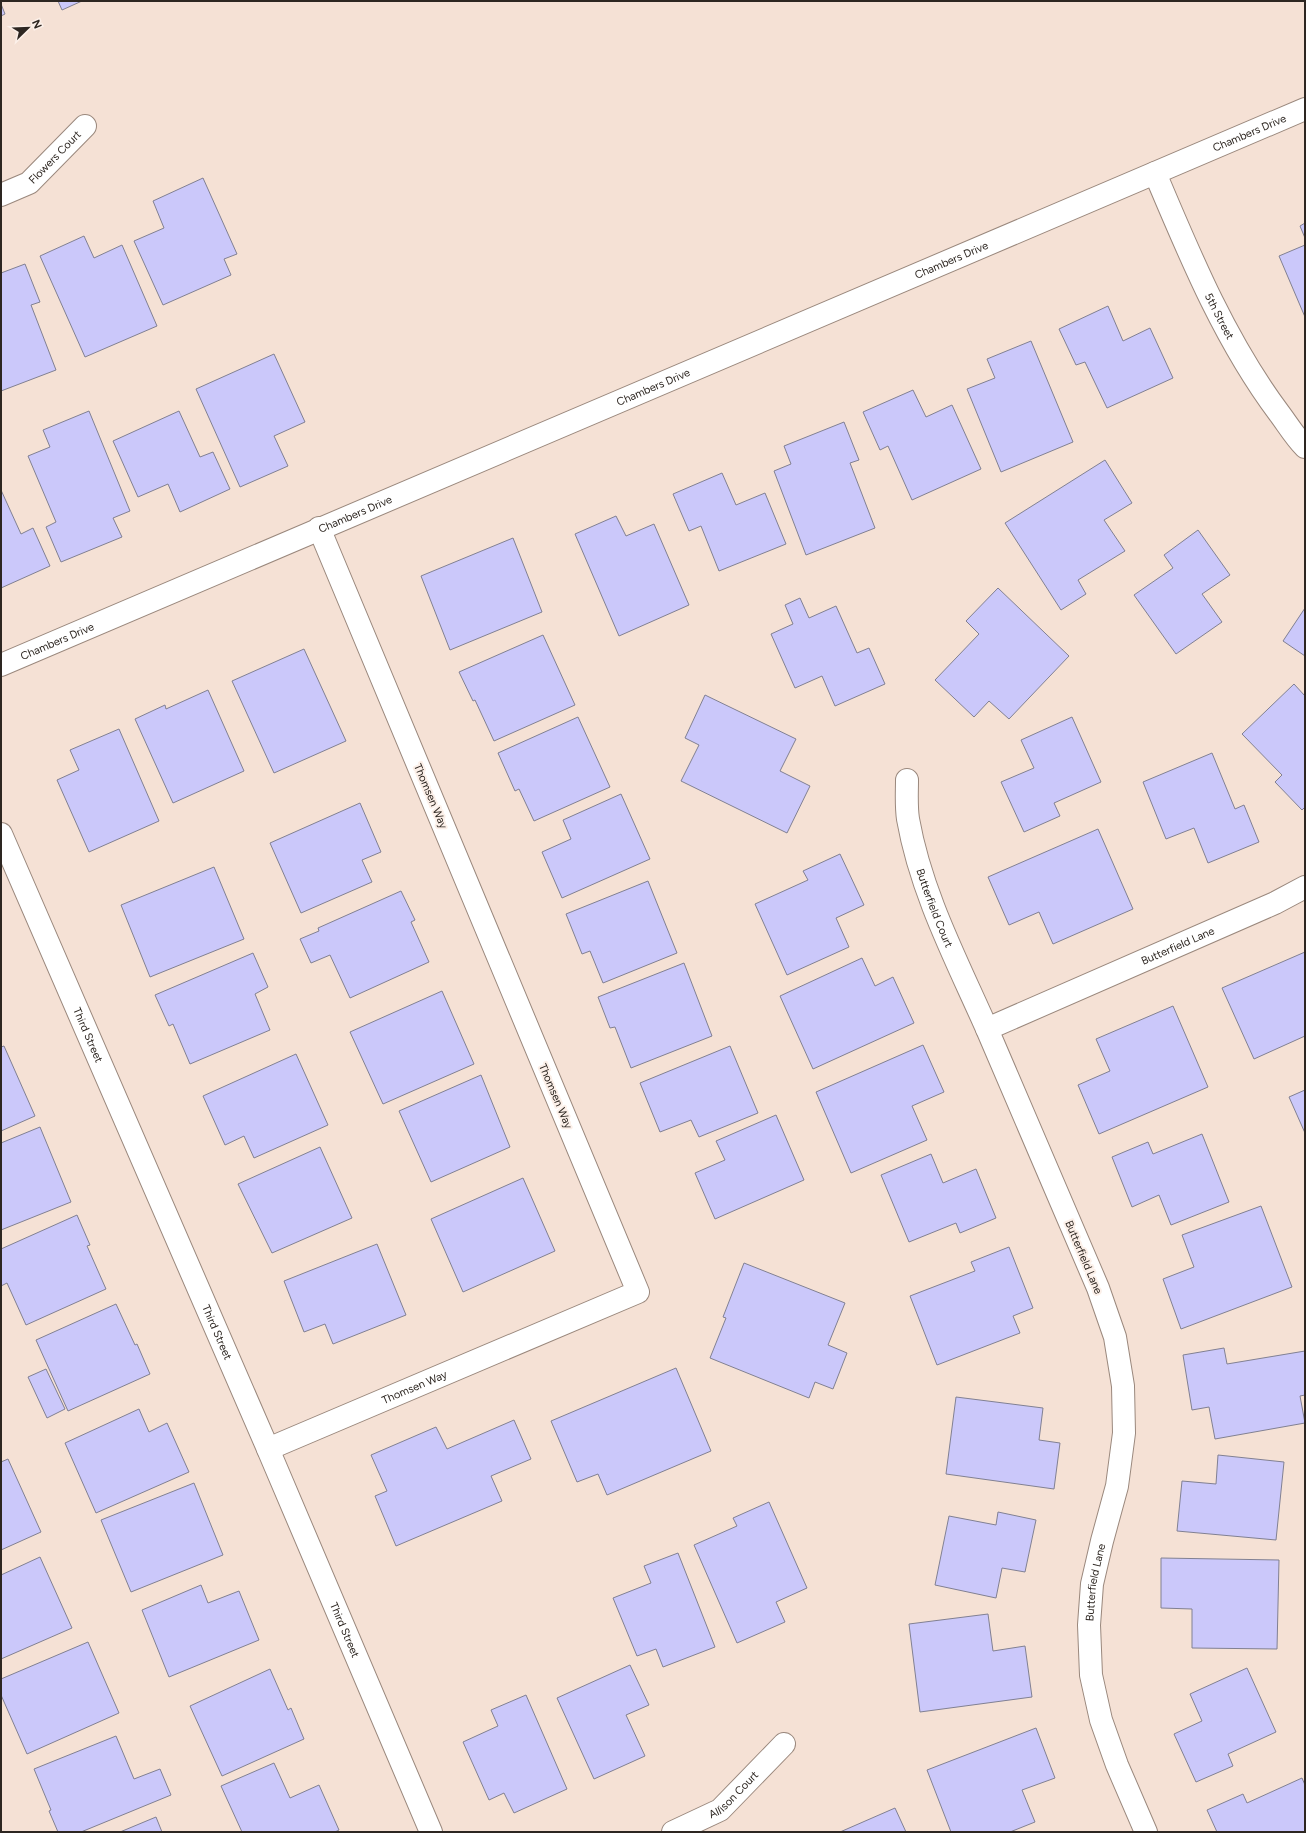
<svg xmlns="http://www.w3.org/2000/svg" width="1306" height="1833" font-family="Figtree,sans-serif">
	<rect width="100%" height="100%" fill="#f5e1d5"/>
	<!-- building -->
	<g fill="#cbc8fa" stroke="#818092">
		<path d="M 58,1 L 82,1 L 62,10 Z"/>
		<path d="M 1,4 L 5,14 L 1,16 Z"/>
		<path d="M 203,178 L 237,254 L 224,259 L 231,275 L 163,305 L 134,241 L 164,228 L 153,201 Z"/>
		<path d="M 1305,223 L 1305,238 L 1300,226 Z"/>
		<path d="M 84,236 L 94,258 L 122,245 L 157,326 L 85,357 L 40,256 Z"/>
		<path d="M 1305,245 L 1305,317 L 1279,256 Z"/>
		<path d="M 25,264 L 40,302 L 31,305 L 56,370 L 1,391 L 1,273 Z"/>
		<path d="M 1108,306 L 1123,341 L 1150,328 L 1173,378 L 1107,408 L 1085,362 L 1076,365 L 1059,329 Z"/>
		<path d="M 1031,341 L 1073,442 L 1001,472 L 967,389 L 995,378 L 987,359 Z"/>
		<path d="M 274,354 L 305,422 L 274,436 L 288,466 L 240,487 L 196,389 Z"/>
		<path d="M 913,390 L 926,417 L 952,405 L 981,469 L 912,500 L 888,446 L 880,450 L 863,412 Z"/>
		<path d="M 89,411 L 130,511 L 113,518 L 122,537 L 61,562 L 46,527 L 56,522 L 28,456 L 50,447 L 43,430 Z"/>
		<path d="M 179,411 L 200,457 L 213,452 L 230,489 L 180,512 L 168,484 L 138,497 L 113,441 Z"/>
		<path d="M 844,422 L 859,460 L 850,463 L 875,528 L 806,555 L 774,471 L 791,464 L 784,446 Z"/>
		<path d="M 1105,460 L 1132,503 L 1104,520 L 1125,551 L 1078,580 L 1086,594 L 1061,610 L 1005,523 Z"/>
		<path d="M 722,473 L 736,505 L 765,493 L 786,544 L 719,571 L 701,526 L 689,531 L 673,494 Z"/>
		<path d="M 1,490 L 21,534 L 33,528 L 50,566 L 1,588 Z"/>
		<path d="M 616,516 L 626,536 L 654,524 L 689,605 L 619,636 L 575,534 Z"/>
		<path d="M 1198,530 L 1230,575 L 1202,594 L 1222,622 L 1176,654 L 1134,595 L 1173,568 L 1164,555 Z"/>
		<path d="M 513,538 L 542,612 L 450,650 L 421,576 Z"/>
		<path d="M 998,588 L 1069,656 L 1009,719 L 989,701 L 974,717 L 935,680 L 979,634 L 966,621 Z"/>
		<path d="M 800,598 L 809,618 L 836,606 L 857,653 L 869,648 L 885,684 L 835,706 L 822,676 L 795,688 L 771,634 L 793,624 L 785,605 Z"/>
		<path d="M 1305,608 L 1305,656 L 1283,641 Z"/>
		<path d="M 543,635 L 575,705 L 494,741 L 475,700 L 473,701 L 459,672 Z"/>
		<path d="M 304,649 L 346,741 L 274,773 L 232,681 Z"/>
		<path d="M 1294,684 L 1305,696 L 1305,807 L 1302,810 L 1275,782 L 1282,775 L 1242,734 Z"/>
		<path d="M 208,690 L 244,771 L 173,803 L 135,719 L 165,705 L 166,709 Z"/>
		<path d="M 705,695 L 796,739 L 780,771 L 810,786 L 787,833 L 681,781 L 699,745 L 685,738 Z"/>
		<path d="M 578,717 L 610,787 L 534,821 L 519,789 L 515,791 L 498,753 Z"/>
		<path d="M 1072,717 L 1101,782 L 1054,803 L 1060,816 L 1024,832 L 1001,782 L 1034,768 L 1021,740 Z"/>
		<path d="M 119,729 L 159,821 L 89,852 L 57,780 L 79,770 L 70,750 Z"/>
		<path d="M 1212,753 L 1235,809 L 1244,805 L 1259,842 L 1208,863 L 1194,828 L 1166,839 L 1143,782 Z"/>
		<path d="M 621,794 L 650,859 L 562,898 L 542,852 L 571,839 L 563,820 Z"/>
		<path d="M 360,803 L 381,852 L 362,860 L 372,882 L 301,913 L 270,843 Z"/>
		<path d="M 1098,829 L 1133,909 L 1053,944 L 1039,912 L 1009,925 L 988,877 Z"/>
		<path d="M 840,854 L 864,905 L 836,918 L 849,947 L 787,975 L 755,904 L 808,880 L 803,871 Z"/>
		<path d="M 214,867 L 244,939 L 150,977 L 121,905 Z"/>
		<path d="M 648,881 L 677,953 L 603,983 L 590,951 L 582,954 L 566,914 Z"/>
		<path d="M 401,891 L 415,920 L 411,922 L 429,962 L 350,998 L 330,955 L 311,963 L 300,939 L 319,931 L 318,928 Z"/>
		<path d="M 1305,952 L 1305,1036 L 1254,1059 L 1222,988 Z"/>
		<path d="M 253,953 L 268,987 L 255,994 L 270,1030 L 190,1064 L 173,1024 L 169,1026 L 155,995 Z"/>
		<path d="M 862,958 L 875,986 L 893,977 L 914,1023 L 813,1069 L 780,996 Z"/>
		<path d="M 684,963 L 712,1036 L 631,1068 L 615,1027 L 610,1028 L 598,997 Z"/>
		<path d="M 442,991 L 474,1064 L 383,1104 L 350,1032 Z"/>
		<path d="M 1173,1006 L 1208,1087 L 1099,1134 L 1078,1085 L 1110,1071 L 1096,1039 Z"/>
		<path d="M 923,1045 L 944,1092 L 912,1106 L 927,1140 L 851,1173 L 816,1092 Z"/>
		<path d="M 4,1046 L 35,1116 L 1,1131 L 1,1047 Z"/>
		<path d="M 730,1046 L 758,1113 L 699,1137 L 691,1120 L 660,1132 L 640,1083 Z"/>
		<path d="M 296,1054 L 328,1125 L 254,1158 L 244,1136 L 225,1145 L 203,1096 Z"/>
		<path d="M 481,1075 L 510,1147 L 431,1182 L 399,1111 Z"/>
		<path d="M 1305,1090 L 1305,1133 L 1289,1097 Z"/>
		<path d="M 776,1115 L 804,1180 L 715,1219 L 695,1173 L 725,1160 L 716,1141 Z"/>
		<path d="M 40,1127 L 71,1202 L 1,1230 L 1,1143 Z"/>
		<path d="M 1202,1134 L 1229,1202 L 1171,1225 L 1159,1195 L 1132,1207 L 1112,1157 L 1148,1142 L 1153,1154 Z"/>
		<path d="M 320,1147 L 352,1218 L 272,1253 L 238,1184 Z"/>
		<path d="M 931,1154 L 943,1183 L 976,1169 L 996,1218 L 960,1233 L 956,1223 L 909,1242 L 881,1175 Z"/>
		<path d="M 523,1178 L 555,1251 L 463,1292 L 431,1219 Z"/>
		<path d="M 1261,1206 L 1292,1287 L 1181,1329 L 1163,1279 L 1194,1267 L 1182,1235 Z"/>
		<path d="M 77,1215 L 90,1245 L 87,1246 L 106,1289 L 26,1325 L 7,1283 L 1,1286 L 1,1249 Z"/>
		<path d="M 377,1244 L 406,1315 L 333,1344 L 325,1324 L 304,1332 L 284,1281 Z"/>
		<path d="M 1009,1247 L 1033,1308 L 1013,1316 L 1020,1333 L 937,1365 L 910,1296 L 975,1271 L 971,1262 Z"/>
		<path d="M 744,1263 L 845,1303 L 828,1345 L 847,1353 L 833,1389 L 815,1382 L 809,1398 L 710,1358 L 726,1318 L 723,1317 Z"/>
		<path d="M 116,1304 L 135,1345 L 137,1344 L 150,1374 L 68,1411 L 36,1340 Z"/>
		<path d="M 1224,1348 L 1227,1364 L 1305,1351 L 1305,1395 L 1300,1396 L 1305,1423 L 1215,1439 L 1209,1407 L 1192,1410 L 1183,1355 Z"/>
		<path d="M 676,1368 L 711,1451 L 607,1495 L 598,1474 L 577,1482 L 551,1421 Z"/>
		<path d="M 46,1369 L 65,1409 L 47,1418 L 28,1377 Z"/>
		<path d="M 956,1397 L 1043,1408 L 1039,1440 L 1060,1443 L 1054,1489 L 946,1474 Z"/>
		<path d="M 139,1409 L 149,1432 L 167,1423 L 189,1472 L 96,1513 L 65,1443 Z"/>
		<path d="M 514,1420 L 531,1459 L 491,1476 L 502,1501 L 396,1546 L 375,1496 L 387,1491 L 371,1455 L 436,1427 L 447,1449 Z"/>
		<path d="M 1218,1455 L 1284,1462 L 1276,1540 L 1177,1531 L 1182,1481 L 1216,1484 Z"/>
		<path d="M 8,1459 L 41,1532 L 1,1550 L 1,1462 Z"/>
		<path d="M 194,1483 L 223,1555 L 131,1592 L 101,1520 Z"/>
		<path d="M 769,1502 L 807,1588 L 776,1602 L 785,1622 L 737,1643 L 694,1545 L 737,1526 L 733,1518 Z"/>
		<path d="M 998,1512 L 1036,1520 L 1025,1572 L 1002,1568 L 996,1598 L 935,1585 L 949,1516 L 996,1525 Z"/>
		<path d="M 678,1553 L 715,1647 L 663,1667 L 656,1649 L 637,1656 L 613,1598 L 651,1583 L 644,1566 Z"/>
		<path d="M 40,1557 L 72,1628 L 1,1659 L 1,1575 Z"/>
		<path d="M 1161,1558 L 1279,1560 L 1277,1649 L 1192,1648 L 1192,1609 L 1161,1608 Z"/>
		<path d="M 201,1585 L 208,1603 L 239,1591 L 259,1640 L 169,1677 L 142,1610 Z"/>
		<path d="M 988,1614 L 993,1651 L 1025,1646 L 1032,1697 L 920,1712 L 909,1624 Z"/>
		<path d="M 88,1642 L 119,1713 L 27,1754 L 1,1695 L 1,1679 Z"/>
		<path d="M 630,1665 L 649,1705 L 626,1715 L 645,1756 L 594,1779 L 557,1698 Z"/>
		<path d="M 1247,1668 L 1276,1732 L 1228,1754 L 1233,1766 L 1196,1782 L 1174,1734 L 1202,1721 L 1190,1694 Z"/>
		<path d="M 270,1669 L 288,1710 L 291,1708 L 304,1739 L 222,1776 L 190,1706 Z"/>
		<path d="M 526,1695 L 567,1789 L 514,1813 L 504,1793 L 489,1800 L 463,1742 L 498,1726 L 491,1710 Z"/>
		<path d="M 1036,1728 L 1055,1778 L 1022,1790 L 1035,1822 L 1010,1832 L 951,1832 L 927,1770 Z"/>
		<path d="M 116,1736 L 134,1779 L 160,1769 L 171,1795 L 81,1832 L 58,1832 L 49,1811 L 51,1810 L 34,1769 Z"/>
		<path d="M 274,1763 L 290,1798 L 319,1785 L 339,1830 L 335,1832 L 242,1832 L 221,1786 Z"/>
		<path d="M 1302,1778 L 1305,1785 L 1305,1832 L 1217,1832 L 1207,1810 L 1243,1794 L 1247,1803 Z"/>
		<path d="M 895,1808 L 906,1832 L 840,1832 Z"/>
		<path d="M 156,1817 L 162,1832 L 120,1832 Z"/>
	</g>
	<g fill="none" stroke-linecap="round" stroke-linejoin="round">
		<!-- minor casing -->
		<g stroke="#9a887d" stroke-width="24">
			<g id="minor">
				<path id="s1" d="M 1155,173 C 1190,256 1225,341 1279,413 C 1288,425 1295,437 1305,447"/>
				<path id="s2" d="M 1,195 L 29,183 L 85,126"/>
				<path id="s3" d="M 1,665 L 1305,109"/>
				<path id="s4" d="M 907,780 C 907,792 906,806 908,819 C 921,893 957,961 987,1029"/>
				<path id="s5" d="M 1,834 L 268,1449 L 431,1832"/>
				<path id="s6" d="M 268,1449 L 638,1292 L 319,528"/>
				<path id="s7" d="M 673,1832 L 720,1810 L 784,1744"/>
				<path id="s8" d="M 1146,1832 L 1117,1765 L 1101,1720 L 1091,1675 L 1089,1625 L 1092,1584 L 1102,1541 L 1117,1486 L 1124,1433 L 1123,1386 L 1115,1337 L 1098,1288 L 987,1029 L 1275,903 L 1305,887"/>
			</g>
		</g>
		<!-- minor -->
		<use href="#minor" stroke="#fff" stroke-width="22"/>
	</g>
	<g text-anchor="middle" stroke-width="4" stroke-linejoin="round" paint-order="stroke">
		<!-- street labels -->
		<g font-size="11" fill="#2d2621" stroke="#fcf0e9">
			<text dy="4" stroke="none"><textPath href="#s3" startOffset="1357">Chambers Drive</textPath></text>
			<text dy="4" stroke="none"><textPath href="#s2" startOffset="67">Flowers Court</textPath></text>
			<text dy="4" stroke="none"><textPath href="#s3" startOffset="1033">Chambers Drive</textPath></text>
			<text dy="4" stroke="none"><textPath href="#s1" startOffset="157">5th Street</textPath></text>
			<text dy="4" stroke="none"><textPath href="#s3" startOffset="709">Chambers Drive</textPath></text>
			<text dy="4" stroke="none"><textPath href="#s3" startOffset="385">Chambers Drive</textPath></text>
			<text dy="4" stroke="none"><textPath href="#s3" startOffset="61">Chambers Drive</textPath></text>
			<text transform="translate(431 796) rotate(67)" y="4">Thomsen Way</text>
			<text dy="4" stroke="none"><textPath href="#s4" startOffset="132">Butterfield Court</textPath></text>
			<text dy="4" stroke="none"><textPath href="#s8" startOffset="1051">Butterfield Lane</textPath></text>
			<text dy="4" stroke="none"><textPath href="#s5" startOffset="219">Third Street</textPath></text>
			<text transform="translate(556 1096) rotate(67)" y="4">Thomsen Way</text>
			<text transform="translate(1084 1257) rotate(67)" y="4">Butterfield Lane</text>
			<text dy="4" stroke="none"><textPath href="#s5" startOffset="543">Third Street</textPath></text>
			<text dy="4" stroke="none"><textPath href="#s6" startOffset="159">Thomsen Way</textPath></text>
			<text dy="4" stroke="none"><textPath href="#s8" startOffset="260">Butterfield Lane</textPath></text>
			<text dy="4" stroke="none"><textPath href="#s5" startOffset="867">Third Street</textPath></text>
			<text dy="4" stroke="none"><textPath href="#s7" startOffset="72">Allison Court</textPath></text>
		</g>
	</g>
	<!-- border -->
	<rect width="1306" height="1833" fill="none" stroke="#2d2621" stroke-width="4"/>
	<!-- north arrow -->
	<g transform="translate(28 28) rotate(67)" stroke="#fcf0e9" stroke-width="3" paint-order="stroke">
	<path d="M0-3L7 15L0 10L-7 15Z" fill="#2d2621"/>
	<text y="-6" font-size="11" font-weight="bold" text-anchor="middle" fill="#2d2621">N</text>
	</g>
</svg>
